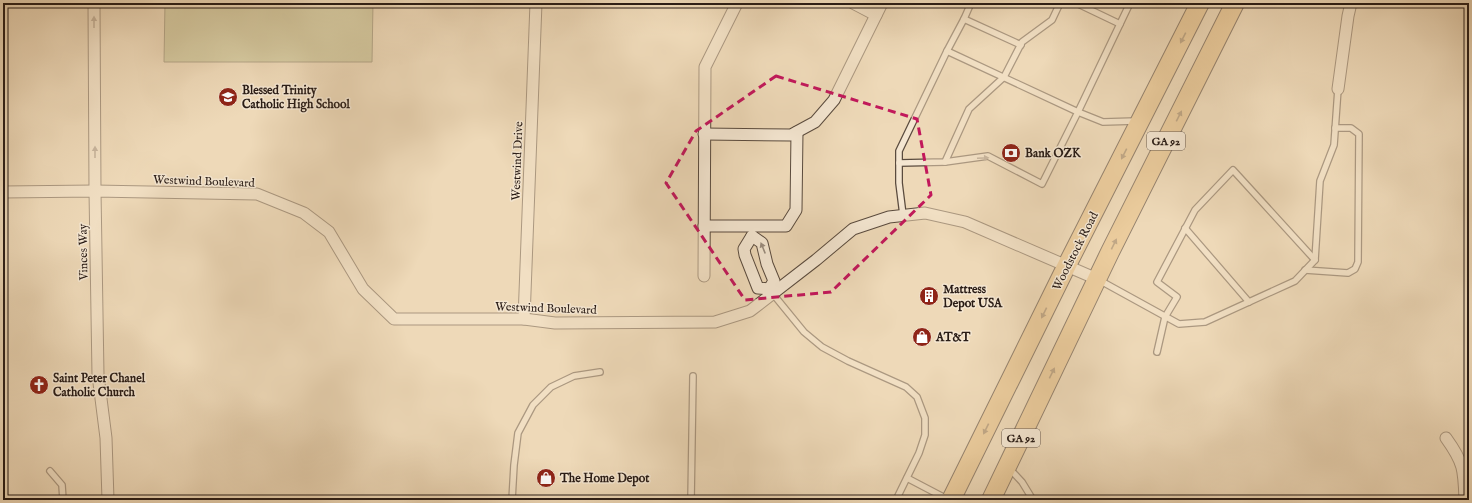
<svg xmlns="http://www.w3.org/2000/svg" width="1472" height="503" font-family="'IM FELL English',serif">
	<rect width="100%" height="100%" fill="#eed9b8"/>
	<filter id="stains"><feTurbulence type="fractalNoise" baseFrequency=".005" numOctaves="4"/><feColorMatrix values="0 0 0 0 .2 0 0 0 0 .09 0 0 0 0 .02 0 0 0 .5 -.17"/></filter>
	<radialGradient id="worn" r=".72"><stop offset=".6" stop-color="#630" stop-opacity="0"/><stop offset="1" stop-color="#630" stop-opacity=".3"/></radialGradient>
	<!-- grass -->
	<path fill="#bcbe8d" stroke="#726d52" d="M 165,3 L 373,3 L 372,62 L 164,62 Z"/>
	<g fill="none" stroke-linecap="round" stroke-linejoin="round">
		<!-- lane casing -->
		<g stroke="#5a4b3e" stroke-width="8">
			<g id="lane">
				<path d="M 1076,3 L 1120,24"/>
				<path d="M 1130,3 L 1078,112 L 1103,122 L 1136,121"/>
				<path d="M 964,19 L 971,3"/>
				<path d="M 947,51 L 964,19 L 1021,45"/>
				<path d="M 899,163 L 945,162 L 969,109 L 1004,77 L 1022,42 L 1052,20 L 1060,3"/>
				<path d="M 903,215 L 899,183 L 899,151 L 947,51 L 1078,112 L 1042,184 L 988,156 L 945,162"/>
				<path d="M 1185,228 L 1249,302"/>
				<path d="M 1305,270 L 1348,273 L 1355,269 L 1358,262 L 1359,134 L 1351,128 L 1335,128"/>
				<path d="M 1099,280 L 1179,324 L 1205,322 L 1295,281 L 1315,260 L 1320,181 L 1334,145 L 1338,89"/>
				<path d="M 773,294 L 804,332 L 822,347 L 848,361 L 906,387 L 917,397 L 925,418 L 925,435 L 919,453 L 896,500"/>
				<path d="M 1157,352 L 1165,317 L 1177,297 L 1157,282 L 1195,210 L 1233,170 L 1315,260"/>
				<path d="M 1009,468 L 1022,482 L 1033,500"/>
				<path d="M 50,471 L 62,485 L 63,500"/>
				<path d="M 907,478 L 949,500"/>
				<path d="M 512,500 L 514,465 L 518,433 L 533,405 L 551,387 L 574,376 L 600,372"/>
				<path d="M 691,500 L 693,376"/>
			</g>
		</g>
		<!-- street casing -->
		<g stroke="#5a4b3e" stroke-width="13">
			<g id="street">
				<path d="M 94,3 L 95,191 L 98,375 L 106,438 L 108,500"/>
				<path d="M 853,3 L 876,15"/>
				<path d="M 1338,89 L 1348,16 L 1351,3"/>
				<path d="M 704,134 L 791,135 L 815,122 L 834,100 L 882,3"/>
				<path d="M 3,192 L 95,191 L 257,194 L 304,213 L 329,232 L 363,289 L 394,319 L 524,319 L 555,323 L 715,322 L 750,311 L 816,260 L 853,229 L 889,217 L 925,213 L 965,222 L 1097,279"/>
				<path d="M 704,226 L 786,226 L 796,210 L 797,132"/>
				<path d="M 752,236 L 744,249 L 745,255 L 758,288 L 769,289"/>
				<path d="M 752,236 L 762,243 L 767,264 L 774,281 L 769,289"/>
				<path d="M 704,276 L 705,67 L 737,3"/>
				<path d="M 524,319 L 536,3"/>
				<path d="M 1446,438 C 1464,463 1464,470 1465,500"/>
			</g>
		</g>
		<!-- primary casing -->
		<g stroke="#291c16" stroke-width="20">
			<g id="primary">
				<path d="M 951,500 L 1067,265 L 1200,3"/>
				<path d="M 991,500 L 1110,252 L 1235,3"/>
			</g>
		</g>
		<!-- lane -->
		<use href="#lane" stroke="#f4e6d1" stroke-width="5.5"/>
		<!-- street -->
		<use href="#street" stroke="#f4e6d1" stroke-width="11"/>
		<!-- primary -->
		<use href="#primary" stroke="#e7bc7c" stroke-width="18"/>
	</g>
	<!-- one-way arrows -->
	<defs><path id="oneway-solid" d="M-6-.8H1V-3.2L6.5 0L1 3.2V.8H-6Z"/></defs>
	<g fill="#998b7d">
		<use href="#oneway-solid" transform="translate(94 22) rotate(-90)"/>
		<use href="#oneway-solid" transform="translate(95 152) rotate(-90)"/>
		<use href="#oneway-solid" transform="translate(983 158) rotate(-2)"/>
		<use href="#oneway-solid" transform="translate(763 248) rotate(-112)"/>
	</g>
	<g fill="#886c49">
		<use href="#oneway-solid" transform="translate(1183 38) rotate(117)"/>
		<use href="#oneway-solid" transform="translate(1179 116) rotate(-63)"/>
		<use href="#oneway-solid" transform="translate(1124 154) rotate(117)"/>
		<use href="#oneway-solid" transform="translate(1114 244) rotate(-64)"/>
		<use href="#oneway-solid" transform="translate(1044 313) rotate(116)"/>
		<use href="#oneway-solid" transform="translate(1052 373) rotate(-64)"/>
		<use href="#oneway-solid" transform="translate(986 429) rotate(116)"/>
	</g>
	<!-- marked area -->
	<path d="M0 0H1472V503H0ZM 776,76 L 917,119 L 931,195 L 831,292 L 745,300 L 666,183 L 696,131 Z" fill="#eed9b8" fill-opacity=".55" fill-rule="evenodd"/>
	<path fill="none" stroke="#c2185b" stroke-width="3" stroke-dasharray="8 5" stroke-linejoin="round" d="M 776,76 L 917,119 L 931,195 L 831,292 L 745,300 L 666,183 L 696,131 Z"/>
	<!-- icons -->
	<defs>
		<g id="school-disc" transform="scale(1)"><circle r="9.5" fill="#8f2418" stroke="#f4e6d1"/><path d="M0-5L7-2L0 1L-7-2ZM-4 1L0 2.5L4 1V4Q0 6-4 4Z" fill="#fff"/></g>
		<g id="bank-disc" transform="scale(1)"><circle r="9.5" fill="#8f2418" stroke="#f4e6d1"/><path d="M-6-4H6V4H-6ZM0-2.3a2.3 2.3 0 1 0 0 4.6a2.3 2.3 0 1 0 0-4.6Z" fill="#fff"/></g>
		<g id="building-disc" transform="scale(1)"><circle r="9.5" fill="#8f2418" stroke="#f4e6d1"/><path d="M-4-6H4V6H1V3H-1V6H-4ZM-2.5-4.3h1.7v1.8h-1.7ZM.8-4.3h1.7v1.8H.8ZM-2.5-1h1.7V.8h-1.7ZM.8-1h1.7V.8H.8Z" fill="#fff"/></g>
		<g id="shop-disc" transform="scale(1)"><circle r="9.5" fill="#8f2418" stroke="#f4e6d1"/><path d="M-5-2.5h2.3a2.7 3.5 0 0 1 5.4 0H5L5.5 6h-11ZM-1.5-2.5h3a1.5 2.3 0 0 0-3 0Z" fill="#fff"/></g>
		<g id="church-disc" transform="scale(1)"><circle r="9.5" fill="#8f2418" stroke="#f4e6d1"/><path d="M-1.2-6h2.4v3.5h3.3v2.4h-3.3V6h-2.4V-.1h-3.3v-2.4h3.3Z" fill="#fff"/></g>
	</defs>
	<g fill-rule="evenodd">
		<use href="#school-disc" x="228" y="97"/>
		<use href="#bank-disc" x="1011" y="153"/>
		<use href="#building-disc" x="929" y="296"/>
		<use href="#shop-disc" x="922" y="337"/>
		<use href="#church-disc" x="39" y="385"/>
		<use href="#shop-disc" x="546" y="478"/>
	</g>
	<g text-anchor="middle" stroke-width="3" stroke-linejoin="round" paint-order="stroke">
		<!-- shield labels -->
		<g fill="#f4e6d1" stroke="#66594e" stroke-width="1">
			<rect x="1147" y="132" width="38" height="18" rx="3"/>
			<rect x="1002" y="429" width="38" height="18" rx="3"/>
		</g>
		<g font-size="11" font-weight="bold" fill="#291c16">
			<text x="1166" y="145">GA 92</text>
			<text x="1021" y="442">GA 92</text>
		</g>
		<!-- poi labels -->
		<g font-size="12" font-weight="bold" fill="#291c16" stroke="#f4e6d1" text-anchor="start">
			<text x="242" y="94">Blessed Trinity<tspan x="242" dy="14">Catholic High School</tspan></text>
			<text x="1025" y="157">Bank OZK</text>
			<text x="943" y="293">Mattress<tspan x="943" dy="14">Depot USA</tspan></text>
			<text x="936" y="341">AT&amp;T</text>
			<text x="53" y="382">Saint Peter Chanel<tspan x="53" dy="14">Catholic Church</tspan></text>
			<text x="560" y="482">The Home Depot</text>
		</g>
		<!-- street labels -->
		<g font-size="12" fill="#291c16" stroke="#f4e6d1">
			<text transform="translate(517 161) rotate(-88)" y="4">Westwind Drive</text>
			<text transform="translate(204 181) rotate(2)" y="4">Westwind Boulevard</text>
			<text transform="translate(1075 251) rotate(-63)" y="4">Woodstock Road</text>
			<text transform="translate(83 252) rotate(-91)" y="4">Vinces Way</text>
			<text transform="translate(546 308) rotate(2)" y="4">Westwind Boulevard</text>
		</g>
	</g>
	<!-- margin -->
	<rect width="1472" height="503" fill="none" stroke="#eed9b8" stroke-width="16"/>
	<rect x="4" y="4" width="1464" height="495" fill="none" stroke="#291c16" stroke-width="2"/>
	<rect x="8" y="8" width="1456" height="487" fill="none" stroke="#291c16"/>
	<rect width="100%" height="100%" filter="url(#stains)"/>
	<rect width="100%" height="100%" fill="url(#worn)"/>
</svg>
